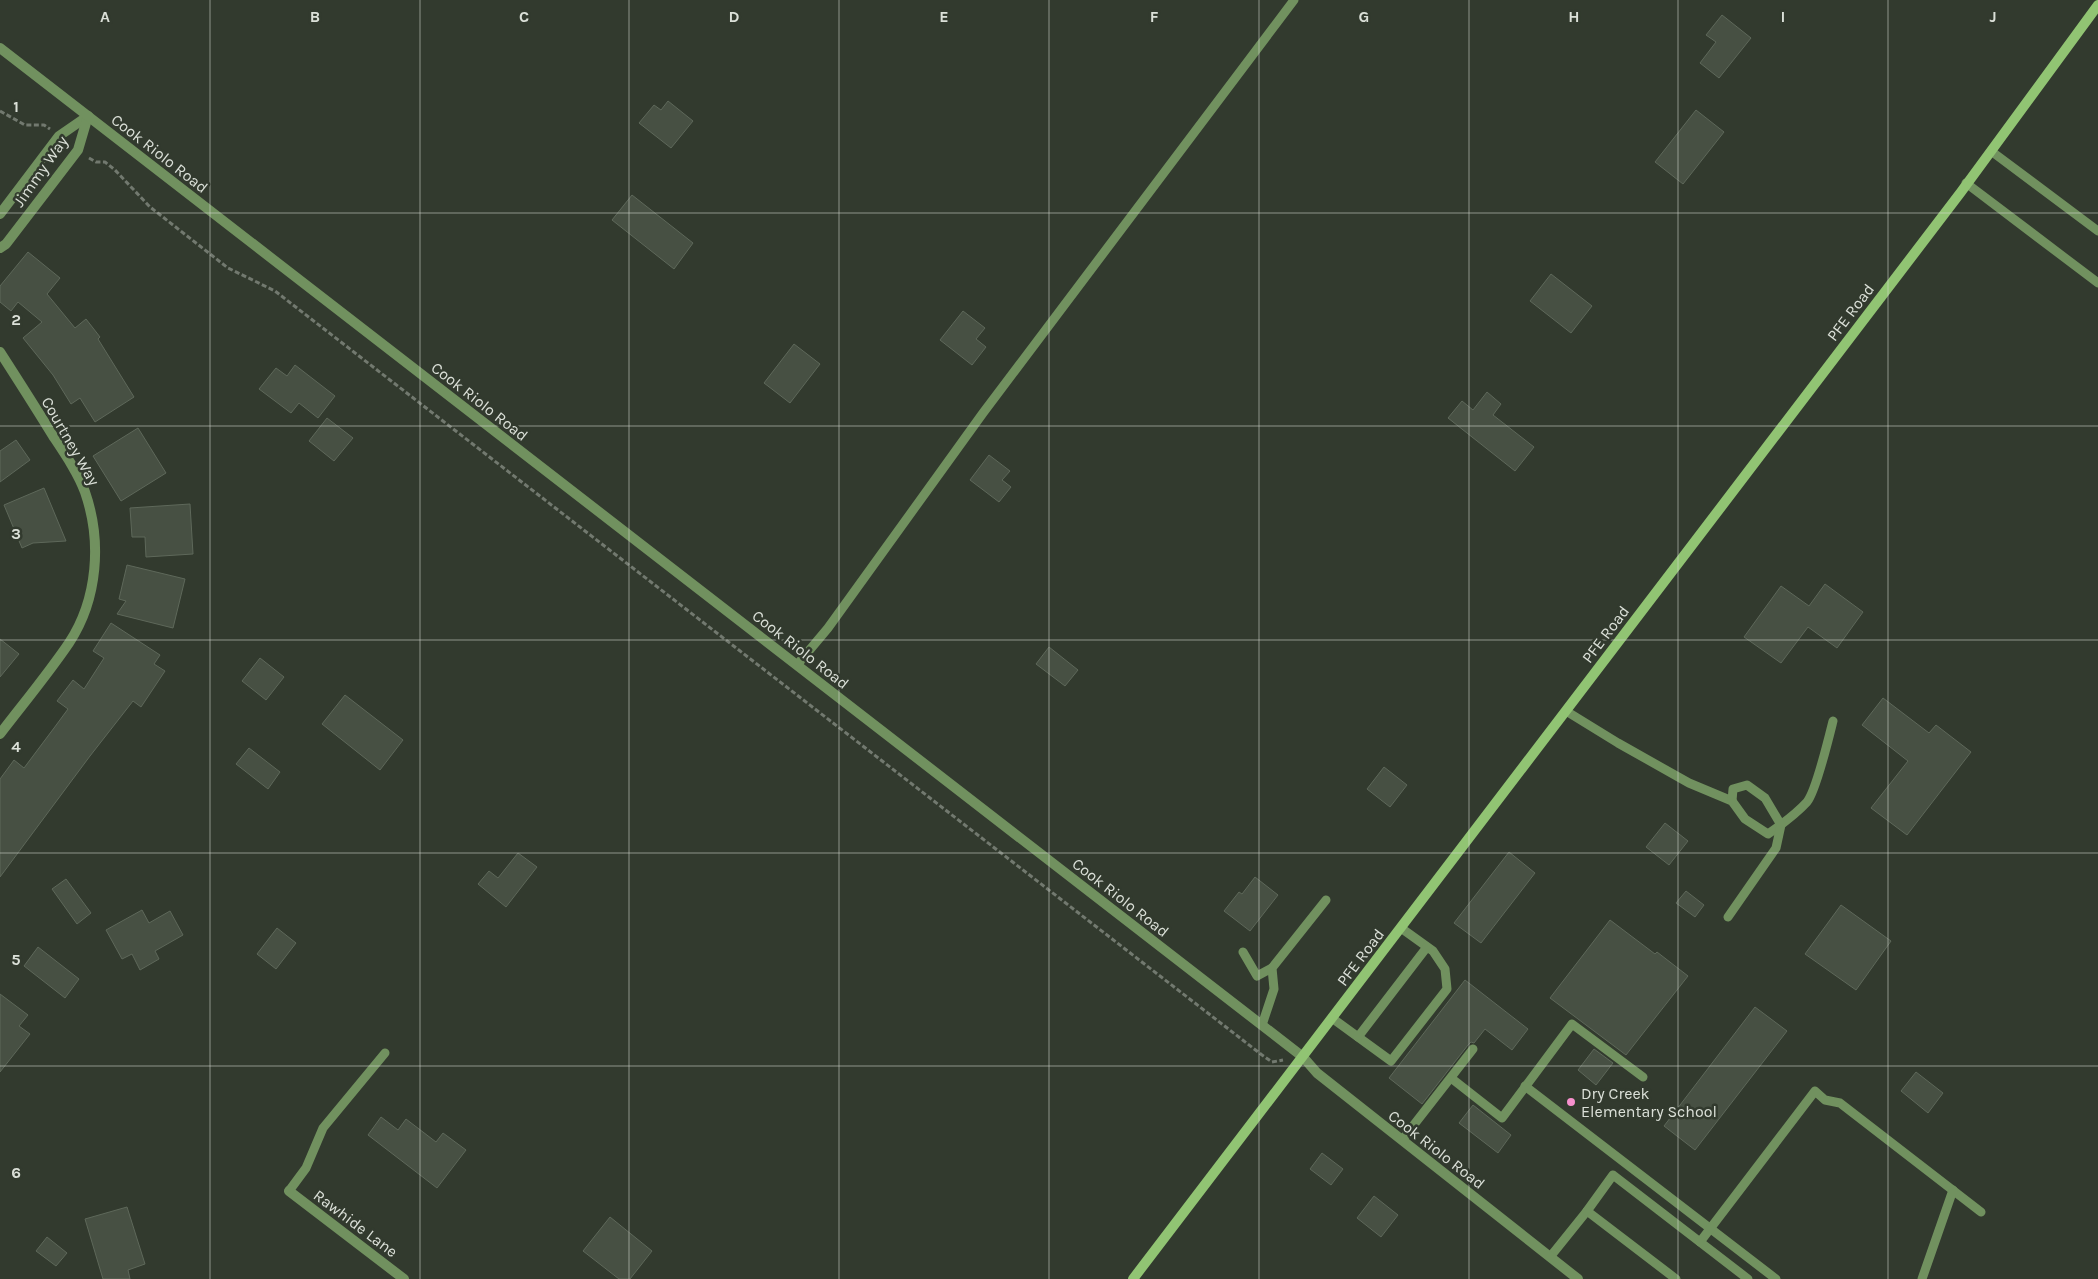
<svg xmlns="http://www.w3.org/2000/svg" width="2098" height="1279" font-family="Karla,sans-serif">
	<rect width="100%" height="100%" fill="#323a2e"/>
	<!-- building -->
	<g fill="#475043" stroke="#5e685a">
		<path d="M 1722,15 L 1751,38 L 1719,78 L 1700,63 L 1716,42 L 1706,35 Z"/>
		<path d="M 668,101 L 693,121 L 671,148 L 639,123 L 654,105 L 661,110 Z"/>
		<path d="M 1696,110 L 1724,132 L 1683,184 L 1655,162 Z"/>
		<path d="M 632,195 L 693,243 L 674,269 L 612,220 Z"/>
		<path d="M 28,252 L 60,278 L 47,294 L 75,328 L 86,319 L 100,337 L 98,339 L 134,397 L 95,422 L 80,398 L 71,404 L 53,375 L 23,338 L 42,322 L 18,302 L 11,311 L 0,302 L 0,286 Z"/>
		<path d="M 1551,274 L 1592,306 L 1571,333 L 1530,301 Z"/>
		<path d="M 963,311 L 985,328 L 976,339 L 986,347 L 972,365 L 940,340 Z"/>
		<path d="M 794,344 L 820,364 L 790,403 L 764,383 Z"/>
		<path d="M 295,365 L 335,396 L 318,418 L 299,403 L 291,413 L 259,389 L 276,368 L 287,376 Z"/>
		<path d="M 1487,392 L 1501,404 L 1493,415 L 1534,447 L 1515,471 L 1448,418 L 1462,401 L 1473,410 Z"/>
		<path d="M 327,418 L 353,438 L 334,461 L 309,441 Z"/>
		<path d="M 138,428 L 166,473 L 121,501 L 93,456 Z"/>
		<path d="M 16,440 L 30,460 L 0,482 L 0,451 Z"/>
		<path d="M 989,455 L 1010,471 L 1002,480 L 1011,487 L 999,502 L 970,480 Z"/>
		<path d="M 44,488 L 66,541 L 33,543 L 22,548 L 4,505 Z"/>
		<path d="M 190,504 L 193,554 L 146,557 L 145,537 L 132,537 L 130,508 Z"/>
		<path d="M 127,565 L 185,579 L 173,628 L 117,614 L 126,601 L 119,599 Z"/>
		<path d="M 1825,584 L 1863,612 L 1837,648 L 1808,627 L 1781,663 L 1744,637 L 1781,586 L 1809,606 Z"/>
		<path d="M 111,623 L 160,655 L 154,664 L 165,671 L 141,707 L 133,701 L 90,756 L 0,877 L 0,779 L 14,760 L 24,768 L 54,728 L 68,709 L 57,701 L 73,680 L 84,689 L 104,658 L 93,651 Z"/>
		<path d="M 0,639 L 19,654 L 0,677 Z"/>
		<path d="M 1049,647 L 1078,670 L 1065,686 L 1036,664 Z"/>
		<path d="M 260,658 L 284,677 L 266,700 L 242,681 Z"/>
		<path d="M 345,695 L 403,740 L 380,770 L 322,724 Z"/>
		<path d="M 1883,698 L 1929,733 L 1936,725 L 1971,752 L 1907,835 L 1871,808 L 1908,761 L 1862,725 Z"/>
		<path d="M 249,748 L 280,772 L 268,789 L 236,764 Z"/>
		<path d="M 1384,767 L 1407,785 L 1390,807 L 1367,789 Z"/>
		<path d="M 1665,823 L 1688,841 L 1669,865 L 1646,847 Z"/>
		<path d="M 1509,852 L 1535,873 L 1481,943 L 1454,923 Z"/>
		<path d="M 518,853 L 537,867 L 506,907 L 478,884 L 489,871 L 498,878 Z"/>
		<path d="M 1255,877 L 1278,895 L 1250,931 L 1224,911 L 1239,892 L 1242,894 Z"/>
		<path d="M 66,879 L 91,913 L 77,924 L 52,889 Z"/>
		<path d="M 1686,891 L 1704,905 L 1695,917 L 1676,903 Z"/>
		<path d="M 1841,905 L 1891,941 L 1856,990 L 1805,954 Z"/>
		<path d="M 142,910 L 149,923 L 170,911 L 183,935 L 155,951 L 159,959 L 140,970 L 132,954 L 122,959 L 106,930 Z"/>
		<path d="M 1610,920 L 1655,954 L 1657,952 L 1688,976 L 1626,1055 L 1550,998 Z"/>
		<path d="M 277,928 L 296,943 L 276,969 L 257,954 Z"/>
		<path d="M 38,947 L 79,979 L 65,998 L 24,966 Z"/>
		<path d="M 1465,980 L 1528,1029 L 1512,1050 L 1485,1029 L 1474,1043 L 1471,1042 L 1468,1045 L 1422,1104 L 1389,1078 Z"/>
		<path d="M 0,994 L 28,1015 L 19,1026 L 30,1034 L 0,1072 Z"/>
		<path d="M 1755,1007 L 1787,1031 L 1695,1150 L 1664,1126 Z"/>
		<path d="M 1594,1049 L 1613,1063 L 1596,1085 L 1578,1070 Z"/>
		<path d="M 1916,1072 L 1943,1093 L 1928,1113 L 1901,1091 Z"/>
		<path d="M 1473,1105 L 1511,1135 L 1498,1153 L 1459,1123 Z"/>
		<path d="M 381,1117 L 398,1130 L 406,1119 L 436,1142 L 443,1133 L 466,1150 L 437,1188 L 368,1135 Z"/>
		<path d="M 1322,1153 L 1343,1169 L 1331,1185 L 1310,1169 Z"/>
		<path d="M 1374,1196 L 1398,1215 L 1381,1237 L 1357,1218 Z"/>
		<path d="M 127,1207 L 145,1264 L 128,1270 L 130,1279 L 103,1279 L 85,1219 Z"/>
		<path d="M 610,1217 L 652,1251 L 630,1279 L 619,1279 L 583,1251 Z"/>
		<path d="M 47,1237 L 67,1253 L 56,1266 L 36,1251 Z"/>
	</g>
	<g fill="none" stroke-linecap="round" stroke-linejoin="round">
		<!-- path -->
		<g stroke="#72796f" stroke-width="3" stroke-dasharray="5 2.5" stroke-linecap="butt">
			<path d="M 0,111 L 25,125 L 44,125 L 50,129"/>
			<path d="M 89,158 L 96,162 L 105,162 L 115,170 L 150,207 L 228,268 L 275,291 L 1262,1055 L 1272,1062 L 1283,1060"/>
		</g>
		<!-- service -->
		<g stroke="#71915f" stroke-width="9">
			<path d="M 1991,151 L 2098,231"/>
			<path d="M 1966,183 L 2098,283"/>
			<path d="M 797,665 L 828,628 L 983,413 L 1294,0"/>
			<path d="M 1566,711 L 1618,743 L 1689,783 L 1732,801 L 1745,819 L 1768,834 C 1781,825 1796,814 1807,802 C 1816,791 1829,737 1833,721"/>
			<path d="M 1728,917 L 1776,848 L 1781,825 L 1765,798 L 1747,785 L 1733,789 L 1732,801"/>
			<path d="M 1243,952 L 1257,976 L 1272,968"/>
			<path d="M 1332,1018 L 1391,1061 L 1447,989 L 1445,969 L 1433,951 L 1401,928"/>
			<path d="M 1262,1025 L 1274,989 L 1272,968 L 1326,900"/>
			<path d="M 1358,1037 L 1427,947"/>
			<path d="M 1451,1078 L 1502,1118 L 1572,1024 L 1643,1077"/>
			<path d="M 1525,1086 L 1776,1279"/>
			<path d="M 1402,1140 L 1473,1049"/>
			<path d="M 289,1191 L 306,1168 L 323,1128 L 385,1053"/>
			<path d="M 1700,1242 L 1815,1091 L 1825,1100 L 1840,1103 L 1981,1212"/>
			<path d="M 1550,1257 L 1587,1211"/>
			<path d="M 1676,1279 L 1587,1211 L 1613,1175 L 1748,1279"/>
			<path d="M 1922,1279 L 1953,1190"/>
		</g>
		<!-- minor -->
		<g stroke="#71915f" stroke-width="10">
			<path d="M 0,214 L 59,136 L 88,116"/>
			<path d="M 0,248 L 6,244 L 78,150 L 88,116"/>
			<path d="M 0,352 C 18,380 36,408 53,436 C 65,454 78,473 85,492 C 102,541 98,599 69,643 C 48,674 23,704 0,734"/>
			<path d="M 1303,1057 L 1317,1073 L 1578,1279"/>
			<path d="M 289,1191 L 404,1279"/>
		</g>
		<!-- tertiary -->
		<path stroke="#71915f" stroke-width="10" d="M 0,48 L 1303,1057"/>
		<!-- secondary -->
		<path stroke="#91c473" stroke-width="10" d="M 1133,1279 L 1961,192 L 2098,5"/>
	</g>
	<!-- grid -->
	<path fill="none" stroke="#dbe0d8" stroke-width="1" stroke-opacity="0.55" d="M 210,0 L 210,1279M 420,0 L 420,1279M 629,0 L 629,1279M 839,0 L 839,1279M 1049,0 L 1049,1279M 1259,0 L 1259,1279M 1469,0 L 1469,1279M 1678,0 L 1678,1279M 1888,0 L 1888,1279M 0,213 L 2098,213M 0,426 L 2098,426M 0,640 L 2098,640M 0,853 L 2098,853M 0,1066 L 2098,1066"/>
	<!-- markers -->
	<circle fill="#f790cd" stroke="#323a2e" stroke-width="2" cx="1571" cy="1102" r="5"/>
	<g text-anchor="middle" stroke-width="5" stroke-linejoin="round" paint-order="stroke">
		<!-- street labels -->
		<g font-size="16" fill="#dbe0d8" stroke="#323a2e">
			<text transform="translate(160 153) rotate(38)" y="6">Cook Riolo Road</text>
			<text transform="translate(40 171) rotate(-55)" y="6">Jimmy Way</text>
			<text transform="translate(1850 312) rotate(-53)" y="6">PFE Road</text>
			<text transform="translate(480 401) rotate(38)" y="6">Cook Riolo Road</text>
			<text transform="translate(71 441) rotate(60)" y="6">Courtney Way</text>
			<text transform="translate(1605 634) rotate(-53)" y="6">PFE Road</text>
			<text transform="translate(801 649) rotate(38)" y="6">Cook Riolo Road</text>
			<text transform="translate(1121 897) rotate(38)" y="6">Cook Riolo Road</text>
			<text transform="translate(1360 957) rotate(-53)" y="6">PFE Road</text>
			<text transform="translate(1437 1149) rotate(38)" y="6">Cook Riolo Road</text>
			<text transform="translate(356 1223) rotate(37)" y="6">Rawhide Lane</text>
		</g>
		<!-- poi labels -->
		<g font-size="16" fill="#dbe0d8" stroke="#323a2e" text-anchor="start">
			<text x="1581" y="1099">Dry Creek<tspan x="1581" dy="18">Elementary School</tspan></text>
		</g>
	</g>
	<g font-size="16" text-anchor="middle" font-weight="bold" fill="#dbe0d8" stroke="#323a2e" stroke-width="5" stroke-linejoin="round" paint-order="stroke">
		<text x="105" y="22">A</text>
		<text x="315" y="22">B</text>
		<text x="524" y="22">C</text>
		<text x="734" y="22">D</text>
		<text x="944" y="22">E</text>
		<text x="1154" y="22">F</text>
		<text x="1364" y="22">G</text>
		<text x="1574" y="22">H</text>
		<text x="1783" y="22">I</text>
		<text x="1993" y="22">J</text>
		<text x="16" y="112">1</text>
		<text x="16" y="325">2</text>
		<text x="16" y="539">3</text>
		<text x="16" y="752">4</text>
		<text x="16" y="965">5</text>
		<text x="16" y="1178">6</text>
	</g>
</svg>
